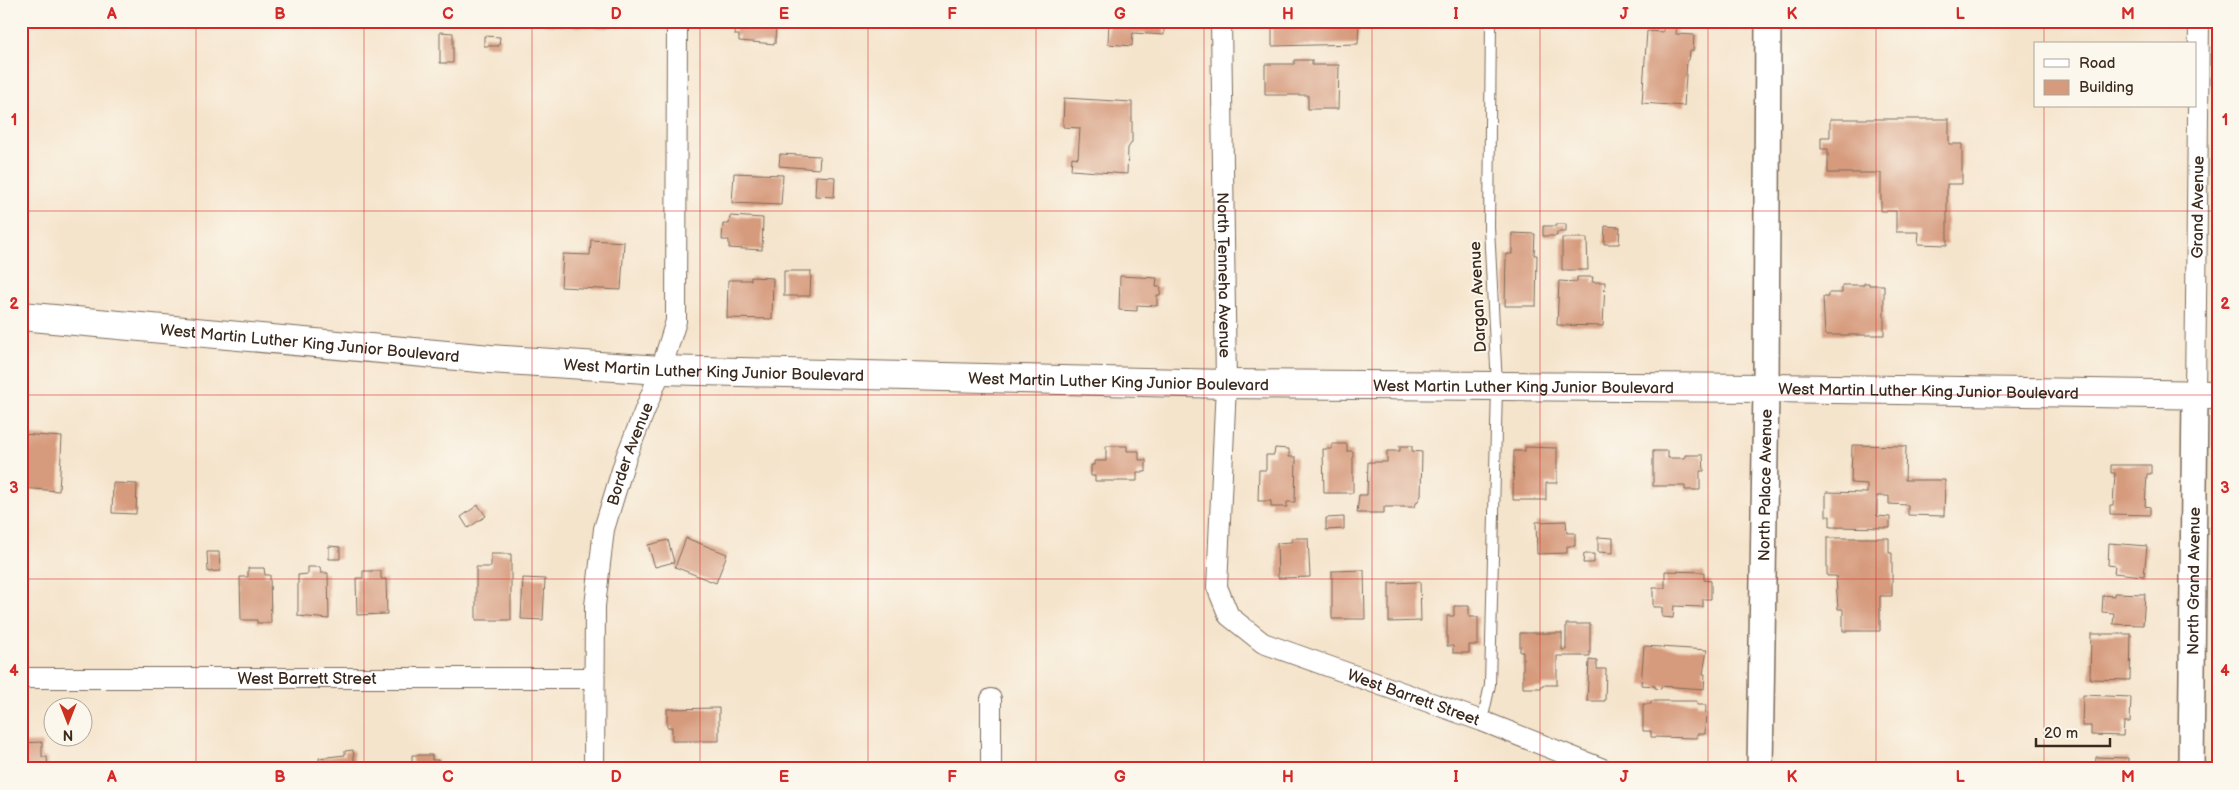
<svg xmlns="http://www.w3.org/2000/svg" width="2239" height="790" font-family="'Balsamiq Sans',sans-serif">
	<rect width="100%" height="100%" fill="#fbf7ec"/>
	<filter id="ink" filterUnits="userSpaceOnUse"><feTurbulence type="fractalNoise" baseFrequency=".02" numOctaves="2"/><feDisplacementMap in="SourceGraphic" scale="10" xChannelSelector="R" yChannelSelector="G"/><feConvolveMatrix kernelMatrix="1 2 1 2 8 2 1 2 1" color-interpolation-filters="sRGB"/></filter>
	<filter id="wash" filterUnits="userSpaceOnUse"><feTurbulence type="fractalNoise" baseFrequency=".0096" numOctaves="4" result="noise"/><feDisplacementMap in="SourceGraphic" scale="20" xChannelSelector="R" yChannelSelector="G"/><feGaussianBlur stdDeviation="1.12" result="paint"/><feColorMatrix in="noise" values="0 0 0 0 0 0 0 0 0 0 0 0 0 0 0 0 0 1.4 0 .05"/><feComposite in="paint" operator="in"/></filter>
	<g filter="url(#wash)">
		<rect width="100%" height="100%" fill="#f5e4cc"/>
		<g id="blocks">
			<!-- building -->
			<g fill="#d69a7c">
				<path d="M 544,21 L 609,21 L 609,28 L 544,25 Z"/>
				<path d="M 740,21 L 776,21 L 775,44 L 739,41 L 739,35 L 735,35 L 736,25 L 739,25 Z"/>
				<path d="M 1109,21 L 1164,22 L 1164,35 L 1133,33 L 1132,46 L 1108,44 Z"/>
				<path d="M 1272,21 L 1359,21 L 1358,44 L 1272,46 Z"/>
				<path d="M 1664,21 L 1677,21 L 1676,34 L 1694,35 L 1693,51 L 1690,51 L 1689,60 L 1687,60 L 1684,106 L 1642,103 L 1647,31 L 1663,32 Z"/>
				<path d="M 440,32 L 453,33 L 453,63 L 440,63 Z"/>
				<path d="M 484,36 L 500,37 L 499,46 L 484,46 Z"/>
				<path d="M 1294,60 L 1312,60 L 1312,65 L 1339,65 L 1338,109 L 1308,109 L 1308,95 L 1265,95 L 1265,64 L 1294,64 Z"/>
				<path d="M 1064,98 L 1132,102 L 1132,142 L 1128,148 L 1127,174 L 1071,170 L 1072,157 L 1078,158 L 1080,128 L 1063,127 Z"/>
				<path d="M 1830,119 L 1949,119 L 1949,144 L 1962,144 L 1962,184 L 1947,184 L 1947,245 L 1918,244 L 1919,232 L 1896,232 L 1896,211 L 1881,211 L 1881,173 L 1828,173 L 1828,149 L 1821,149 L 1821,137 L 1830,137 Z"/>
				<path d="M 780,154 L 820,156 L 819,169 L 779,166 Z"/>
				<path d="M 734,173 L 783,175 L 781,205 L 732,203 Z"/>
				<path d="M 816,176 L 835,177 L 834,197 L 815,196 Z"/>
				<path d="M 730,216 L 763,218 L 762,250 L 729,248 L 729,240 L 722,240 L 723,224 L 729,224 Z"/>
				<path d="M 1556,224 L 1566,224 L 1566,232 L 1557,232 L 1557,236 L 1543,236 L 1543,226 L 1556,226 Z"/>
				<path d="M 1605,226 L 1620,227 L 1619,244 L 1604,244 Z"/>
				<path d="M 1512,233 L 1535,234 L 1534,255 L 1537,255 L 1536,306 L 1505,306 L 1506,254 L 1512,254 Z"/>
				<path d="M 1562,238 L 1587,238 L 1588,270 L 1562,270 Z"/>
				<path d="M 591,240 L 624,242 L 621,290 L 561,287 L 563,254 L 590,255 Z"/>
				<path d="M 784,271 L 811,271 L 810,296 L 784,296 Z"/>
				<path d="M 1120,276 L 1157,278 L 1156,287 L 1161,287 L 1160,295 L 1157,295 L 1157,306 L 1137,305 L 1137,311 L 1119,310 Z"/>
				<path d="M 751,277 L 773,278 L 772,319 L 727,318 L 728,280 L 751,280 Z"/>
				<path d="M 1577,277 L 1593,277 L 1592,282 L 1605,282 L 1603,326 L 1557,325 L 1559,281 L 1577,282 Z"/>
				<path d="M 1864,283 L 1869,283 L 1869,285 L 1884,285 L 1884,335 L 1825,335 L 1823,297 L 1828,297 L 1828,293 L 1842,293 L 1842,285 L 1864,285 Z"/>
				<path d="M 21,434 L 62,437 L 59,491 L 21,488 Z"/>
				<path d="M 1332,444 L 1347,444 L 1347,451 L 1353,451 L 1353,493 L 1324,493 L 1323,449 L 1332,449 Z"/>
				<path d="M 1852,445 L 1906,446 L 1905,480 L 1945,480 L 1944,516 L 1908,515 L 1908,505 L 1889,504 L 1889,496 L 1877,496 L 1877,516 L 1890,517 L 1890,528 L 1830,527 L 1830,516 L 1826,516 L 1826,492 L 1867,493 L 1867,484 L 1851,483 Z"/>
				<path d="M 1106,446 L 1127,446 L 1127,451 L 1139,451 L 1139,460 L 1146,460 L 1146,472 L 1137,472 L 1137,481 L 1095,481 L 1095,476 L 1091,476 L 1091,465 L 1094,465 L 1094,461 L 1106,461 Z"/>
				<path d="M 1400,446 L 1412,446 L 1412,451 L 1422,452 L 1421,496 L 1414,507 L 1384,507 L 1384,513 L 1357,513 L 1359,495 L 1367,495 L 1368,462 L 1387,462 L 1387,451 L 1400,451 Z"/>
				<path d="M 1525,447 L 1557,448 L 1557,483 L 1546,483 L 1546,500 L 1513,500 L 1514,451 L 1525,451 Z"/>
				<path d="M 1275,448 L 1289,449 L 1289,457 L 1296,457 L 1295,502 L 1287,502 L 1287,507 L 1271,507 L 1271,501 L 1258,501 L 1259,470 L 1266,470 L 1266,455 L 1274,455 Z"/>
				<path d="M 1653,451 L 1668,451 L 1668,458 L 1685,458 L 1685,455 L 1703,455 L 1704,471 L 1700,471 L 1700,490 L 1685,490 L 1685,486 L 1653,486 Z"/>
				<path d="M 2111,465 L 2151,465 L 2151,474 L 2147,474 L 2145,506 L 2150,507 L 2150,515 L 2110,514 L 2110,505 L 2113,505 L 2115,473 L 2111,473 Z"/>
				<path d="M 113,483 L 137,484 L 136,514 L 112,513 Z"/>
				<path d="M 478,505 L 486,516 L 468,528 L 461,517 Z"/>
				<path d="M 1344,517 L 1344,529 L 1326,530 L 1326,518 Z"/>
				<path d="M 1566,521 L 1567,533 L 1575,533 L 1575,546 L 1567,546 L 1567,553 L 1537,554 L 1536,522 Z"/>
				<path d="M 1598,537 L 1613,538 L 1613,553 L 1598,552 Z"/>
				<path d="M 686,538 L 727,554 L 716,583 L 675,567 Z"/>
				<path d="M 1292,538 L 1308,538 L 1310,577 L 1278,578 L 1277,543 L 1292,542 Z"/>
				<path d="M 1827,538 L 1889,538 L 1889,553 L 1892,553 L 1892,596 L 1880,596 L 1880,631 L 1843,631 L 1843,609 L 1838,609 L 1836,576 L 1827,576 Z"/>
				<path d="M 668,540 L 674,562 L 655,567 L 648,545 Z"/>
				<path d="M 2109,543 L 2147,546 L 2144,576 L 2114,573 L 2115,566 L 2108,565 Z"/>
				<path d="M 329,546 L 340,547 L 340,559 L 329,559 Z"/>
				<path d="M 207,552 L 219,552 L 220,571 L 208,572 Z"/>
				<path d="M 491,554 L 511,554 L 511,620 L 476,620 L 476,567 L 491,567 Z"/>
				<path d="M 1584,554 L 1594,554 L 1594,563 L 1583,563 Z"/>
				<path d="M 308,567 L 320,567 L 321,573 L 328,573 L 329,619 L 298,616 L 298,575 L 308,574 Z"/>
				<path d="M 248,568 L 264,568 L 265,575 L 270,575 L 271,623 L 257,623 L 257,620 L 241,620 L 240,577 L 248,577 Z"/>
				<path d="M 1364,570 L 1365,619 L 1332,619 L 1332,571 Z"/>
				<path d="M 363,571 L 381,571 L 381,579 L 386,579 L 387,614 L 357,615 L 356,578 L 363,578 Z"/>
				<path d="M 1665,571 L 1704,572 L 1704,580 L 1711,581 L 1711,599 L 1703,599 L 1703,607 L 1674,606 L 1673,618 L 1662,617 L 1662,607 L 1653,607 L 1653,588 L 1665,588 Z"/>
				<path d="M 523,578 L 545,579 L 543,620 L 521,619 Z"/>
				<path d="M 1420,582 L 1421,621 L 1389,622 L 1389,583 Z"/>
				<path d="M 2114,593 L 2145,594 L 2143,625 L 2113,624 L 2114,613 L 2102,612 L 2103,595 L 2114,596 Z"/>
				<path d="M 1454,606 L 1469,606 L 1469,617 L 1478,617 L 1478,645 L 1469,645 L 1469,653 L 1453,653 L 1453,646 L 1447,646 L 1447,616 L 1454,616 Z"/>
				<path d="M 1566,624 L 1590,624 L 1590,656 L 1557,656 L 1557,685 L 1542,685 L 1542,688 L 1523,688 L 1523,652 L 1520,652 L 1520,633 L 1562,633 L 1562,650 L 1566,650 Z"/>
				<path d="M 2091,634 L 2131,634 L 2130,680 L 2090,679 Z"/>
				<path d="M 1644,646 L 1707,650 L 1703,674 L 1705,674 L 1704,689 L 1661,686 L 1661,689 L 1655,688 L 1655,686 L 1641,685 Z"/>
				<path d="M 1589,660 L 1597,661 L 1597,669 L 1606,669 L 1605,701 L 1587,701 Z"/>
				<path d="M 2083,695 L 2131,697 L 2130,722 L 2124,722 L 2123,736 L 2091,735 L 2091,726 L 2082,726 Z"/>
				<path d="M 1651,701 L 1697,701 L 1697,705 L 1706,705 L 1705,734 L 1697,734 L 1697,738 L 1651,737 L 1651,731 L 1643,731 L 1643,704 L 1651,704 Z"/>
				<path d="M 719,708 L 719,741 L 672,741 L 672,727 L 667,727 L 667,709 Z"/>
				<path d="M 42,742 L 42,757 L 47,757 L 48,769 L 21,769 L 21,743 Z"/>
				<path d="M 353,750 L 355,769 L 320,769 L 319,758 L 345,755 L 345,751 Z"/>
				<path d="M 412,755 L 432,755 L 432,760 L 438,760 L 438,769 L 412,769 Z"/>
				<path d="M 2096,757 L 2128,758 L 2128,769 L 2095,769 Z"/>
				<path d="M 287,765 L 288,769 L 268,769 L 268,768 Z"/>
				<rect x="1049" y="767" width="41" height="2"/>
			</g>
		</g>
	</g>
	<g filter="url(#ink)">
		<use href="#blocks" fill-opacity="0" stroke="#7c6b5b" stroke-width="1"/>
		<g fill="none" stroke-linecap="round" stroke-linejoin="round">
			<!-- service casing -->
			<g stroke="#7c6b5b" stroke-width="12">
				<path id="service" d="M 1482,721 L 1490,685 L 1497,386 L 1489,227 L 1491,21"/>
			</g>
			<!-- minor casing -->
			<g stroke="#7c6b5b" stroke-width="22">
				<g id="minor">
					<path id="s1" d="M 1221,21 L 1226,384 L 1217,587 L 1229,616 L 1263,643 L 1482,721 L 1603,769"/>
					<path id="s2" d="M 2195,395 L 2199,21"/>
					<path id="s3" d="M 21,678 L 593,678"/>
					<path d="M 991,699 L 991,769"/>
					<path id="s4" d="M 594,769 L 595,606 L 604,529 L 626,457 L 661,370 L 676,321 L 677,21"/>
				</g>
			</g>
			<!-- tertiary casing -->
			<g stroke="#7c6b5b" stroke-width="28">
				<g id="tertiary">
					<path id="s5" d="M 1760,769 L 1766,388 L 1768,21"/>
					<path id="s6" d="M 2191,769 L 2195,395"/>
				</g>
			</g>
			<!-- secondary casing -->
			<g stroke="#7c6b5b" stroke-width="30">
				<g id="secondary">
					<path id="s7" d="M 21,316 L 490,359 L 661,370 L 1226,384 L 1766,388 L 2218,395"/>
				</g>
			</g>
			<!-- service -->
			<use href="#service" stroke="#fff" stroke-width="10"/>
			<!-- minor -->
			<use href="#minor" stroke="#fff" stroke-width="20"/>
			<!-- tertiary -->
			<use href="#tertiary" stroke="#fff" stroke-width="25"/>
			<!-- secondary -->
			<use href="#secondary" stroke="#fff" stroke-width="28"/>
		</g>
	</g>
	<!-- grid -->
	<path fill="none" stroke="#d62828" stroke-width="1" stroke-opacity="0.55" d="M 196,21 L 196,769M 364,21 L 364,769M 532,21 L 532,769M 700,21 L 700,769M 868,21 L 868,769M 1036,21 L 1036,769M 1204,21 L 1204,769M 1372,21 L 1372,769M 1540,21 L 1540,769M 1708,21 L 1708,769M 1876,21 L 1876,769M 2044,21 L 2044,44M 2044,106 L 2044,769M 21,211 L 2218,211M 21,395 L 2218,395M 21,579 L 2218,579"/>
	<g text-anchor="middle" stroke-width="4" stroke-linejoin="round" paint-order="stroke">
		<!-- street labels -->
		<g font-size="16" fill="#3b2a1e" stroke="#fbf7ec">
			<text dy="6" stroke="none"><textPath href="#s2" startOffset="188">Grand Avenue</textPath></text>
			<text dy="6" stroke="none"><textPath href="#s1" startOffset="254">North Tenneha Avenue</textPath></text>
			<text transform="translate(1477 297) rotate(-93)" y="6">Dargan Avenue</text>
			<text dy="6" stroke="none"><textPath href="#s7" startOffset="290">West Martin Luther King Junior Boulevard</textPath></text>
			<text dy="6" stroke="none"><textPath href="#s7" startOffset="695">West Martin Luther King Junior Boulevard</textPath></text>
			<text dy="6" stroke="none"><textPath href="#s7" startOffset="1100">West Martin Luther King Junior Boulevard</textPath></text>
			<text dy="6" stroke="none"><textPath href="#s7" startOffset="1505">West Martin Luther King Junior Boulevard</textPath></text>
			<text dy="6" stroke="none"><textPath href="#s7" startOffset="1910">West Martin Luther King Junior Boulevard</textPath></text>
			<text dy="6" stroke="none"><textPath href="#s4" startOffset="320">Border Avenue</textPath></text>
			<text dy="6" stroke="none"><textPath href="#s5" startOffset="284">North Palace Avenue</textPath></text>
			<text dy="6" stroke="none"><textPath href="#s6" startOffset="188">North Grand Avenue</textPath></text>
			<text dy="6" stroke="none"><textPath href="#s3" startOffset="286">West Barrett Street</textPath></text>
			<text dy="6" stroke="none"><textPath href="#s1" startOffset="801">West Barrett Street</textPath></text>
		</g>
	</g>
	<!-- margin -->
	<rect width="2239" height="790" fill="none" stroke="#fbf7ec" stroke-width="55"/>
	<!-- legend -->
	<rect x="2034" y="42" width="162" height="65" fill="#fbf7ec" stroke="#aea59a"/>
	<rect x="2044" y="59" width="25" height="8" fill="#ffffff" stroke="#aea59a"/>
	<text x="2079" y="68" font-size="15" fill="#3b2a1e">Road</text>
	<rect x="2044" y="80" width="25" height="15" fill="#d69a7c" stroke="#aea59a"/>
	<text x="2079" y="92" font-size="15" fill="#3b2a1e">Building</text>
	<!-- north arrow -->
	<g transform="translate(68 722) rotate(180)"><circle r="24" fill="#fbf7ec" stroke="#aea59a"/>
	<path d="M0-4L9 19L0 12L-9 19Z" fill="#c8321e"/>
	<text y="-8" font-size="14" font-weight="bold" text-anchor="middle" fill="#3b2a1e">N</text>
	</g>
	<!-- scale -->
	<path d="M2036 738v8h74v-8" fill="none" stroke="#3b2a1e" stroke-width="2.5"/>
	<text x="2044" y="738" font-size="15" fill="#3b2a1e" stroke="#fbf7ec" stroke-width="4" paint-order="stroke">20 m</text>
	<rect x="28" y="28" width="2184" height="734" fill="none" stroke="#d62828" stroke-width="2"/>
	<g font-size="16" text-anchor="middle" font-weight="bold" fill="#d62828">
		<text x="112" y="19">A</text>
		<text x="280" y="19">B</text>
		<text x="448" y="19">C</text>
		<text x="616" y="19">D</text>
		<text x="784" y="19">E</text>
		<text x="952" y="19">F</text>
		<text x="1120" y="19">G</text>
		<text x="1288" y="19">H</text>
		<text x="1456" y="19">I</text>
		<text x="1624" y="19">J</text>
		<text x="1792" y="19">K</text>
		<text x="1960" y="19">L</text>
		<text x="2128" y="19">M</text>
		<text x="14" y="125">1</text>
		<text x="2225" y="125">1</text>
		<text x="14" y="309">2</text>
		<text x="2225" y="309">2</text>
		<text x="14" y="493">3</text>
		<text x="2225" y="493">3</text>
		<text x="14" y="676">4</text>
		<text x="2225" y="676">4</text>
		<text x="112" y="782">A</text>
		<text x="280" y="782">B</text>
		<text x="448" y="782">C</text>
		<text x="616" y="782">D</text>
		<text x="784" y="782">E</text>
		<text x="952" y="782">F</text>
		<text x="1120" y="782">G</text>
		<text x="1288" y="782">H</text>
		<text x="1456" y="782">I</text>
		<text x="1624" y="782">J</text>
		<text x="1792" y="782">K</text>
		<text x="1960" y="782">L</text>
		<text x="2128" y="782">M</text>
	</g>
</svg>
